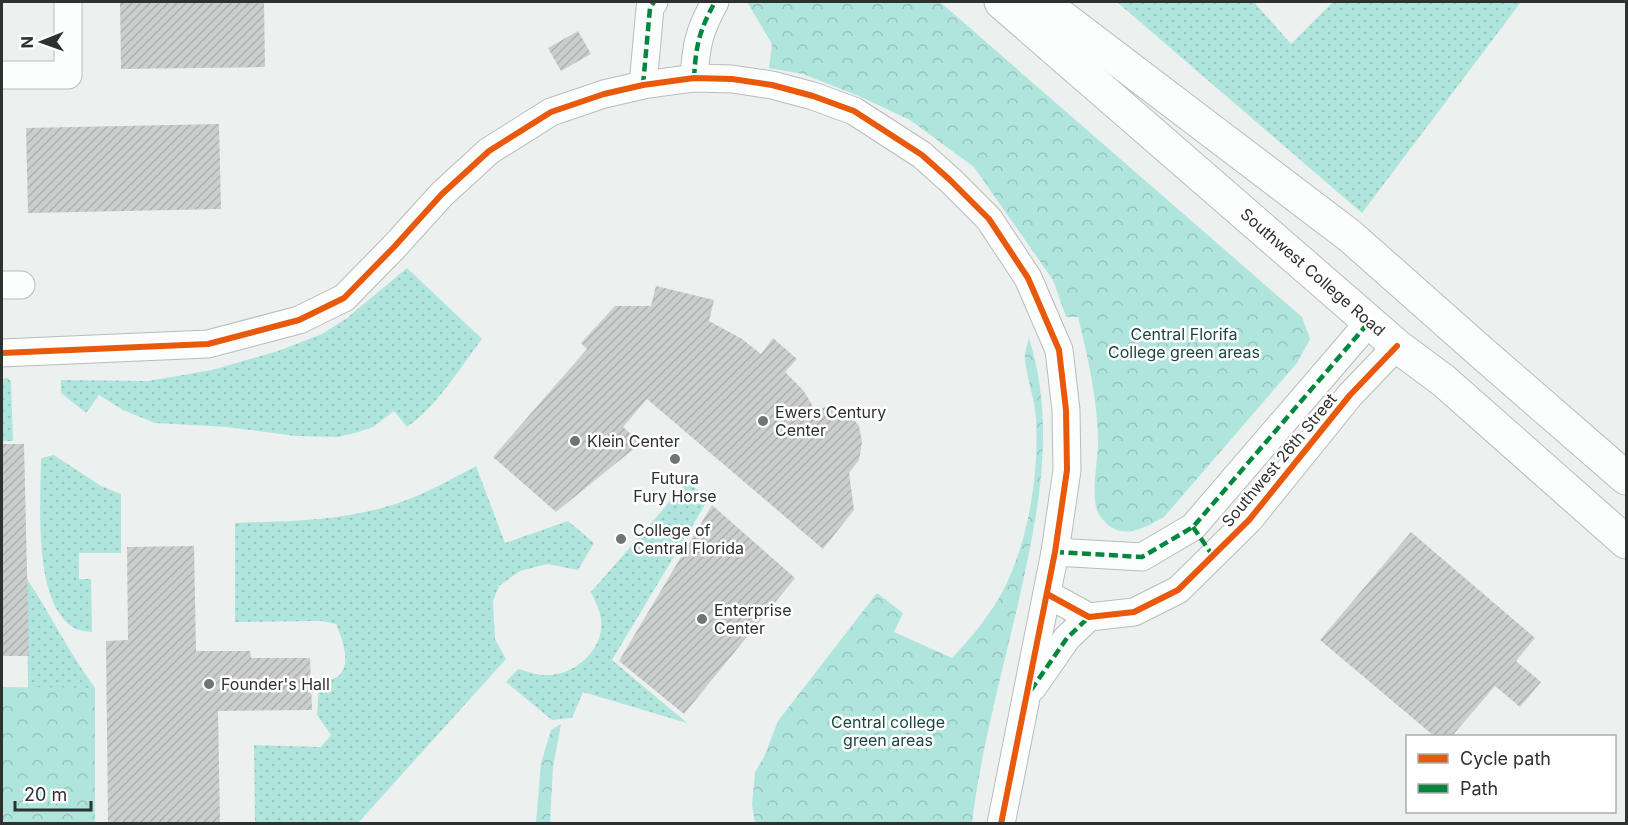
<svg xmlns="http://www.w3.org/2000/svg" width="1628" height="825" font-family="Inter,sans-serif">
	<defs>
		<pattern id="grass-dots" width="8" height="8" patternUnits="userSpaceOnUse" patternTransform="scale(1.5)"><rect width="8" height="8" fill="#afe5dd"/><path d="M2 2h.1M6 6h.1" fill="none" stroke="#97c5be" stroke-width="1.8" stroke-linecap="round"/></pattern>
		<pattern id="park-crowns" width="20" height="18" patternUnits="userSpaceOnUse" patternTransform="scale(1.5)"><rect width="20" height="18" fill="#afe5dd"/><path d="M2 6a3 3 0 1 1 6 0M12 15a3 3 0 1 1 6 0" fill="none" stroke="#97c5be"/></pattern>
		<pattern id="building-hatch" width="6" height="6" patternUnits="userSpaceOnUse" patternTransform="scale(1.5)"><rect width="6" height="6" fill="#cacecd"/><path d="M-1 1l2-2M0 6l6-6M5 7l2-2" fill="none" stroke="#aeb1b0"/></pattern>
	</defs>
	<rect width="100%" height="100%" fill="#ecf1ef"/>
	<!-- grass -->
	<g fill="url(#grass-dots)">
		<path d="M 1117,2 L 1254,2 L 1291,44 L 1333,2 L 1521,2 L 1362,213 Z"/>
		<path d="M 407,268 L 482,339 C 459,369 438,405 407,427 L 394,411 L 373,427 L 355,433 L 338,437 L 296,436 L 227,427 L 155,423 L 123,410 L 99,395 L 86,413 L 61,393 L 61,380 L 148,381 L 212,370 L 278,351 L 322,334 L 347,318 Z"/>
		<path d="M 8,378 L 11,382 L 13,441 L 2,441 L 2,379 Z"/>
		<path d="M 54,455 L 101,486 L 121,494 L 121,553 L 79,553 L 79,579 L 91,579 L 92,632 C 86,631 79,631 74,628 C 32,603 41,501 41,458 Z"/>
		<path d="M 476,466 L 505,543 L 568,521 L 594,543 L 578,570 L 547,564 L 520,571 L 499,586 L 493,601 L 495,639 L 506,659 L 358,823 L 255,823 L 254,745 L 321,747 L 331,735 L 317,715 L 319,684 C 324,682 332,680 337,677 C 353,666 342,638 336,624 L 321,621 L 235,622 L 235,523 C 291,521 348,521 401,502 C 427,493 452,479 476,466 Z"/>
		<path d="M 687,482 L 709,498 L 612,660 L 687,723 L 583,692 L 572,718 L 552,720 L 506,682 L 518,669 C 528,672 539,676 550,675 C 580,673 608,644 600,614 C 598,606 594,599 591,592 Z"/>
		<path d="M 27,579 C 51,615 69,653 95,688 L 28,688 Z"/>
	</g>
	<!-- park -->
	<g fill="url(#park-crowns)">
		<path d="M 747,2 L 940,2 L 1302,317 L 1310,339 L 1297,363 L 1164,517 C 1142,529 1119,543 1100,516 C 1089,501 1098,462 1098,443 C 1098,401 1088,358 1078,317 L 1066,317 L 1053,280 L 974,167 L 910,120 L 861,97 L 803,74 L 769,68 L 772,44 Z"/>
		<path d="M 1029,338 C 1057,428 1038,514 1018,604 C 1001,677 981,749 972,823 L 755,823 L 752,805 L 755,772 L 764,757 L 778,721 L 877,593 L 903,613 L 894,632 L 952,658 C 971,638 991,614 1004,589 C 1029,538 1039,475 1036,419 C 1035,399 1027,380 1025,360 C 1024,353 1027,345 1029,338 Z"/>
		<path d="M 2,687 L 95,688 L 95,823 L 2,823 Z"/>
		<path d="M 561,724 L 553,767 L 550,823 L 536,823 L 541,763 L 551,730 Z"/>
	</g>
	<!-- building -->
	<g fill="url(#building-hatch)">
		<path d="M 120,2 L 264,2 L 265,67 L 121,69 Z"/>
		<path d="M 578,31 L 591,54 L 561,71 L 548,48 Z"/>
		<path d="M 219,124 L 221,209 L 28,213 L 26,128 Z"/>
		<path d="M 656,286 L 714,300 L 709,321 L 742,339 L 761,354 L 773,338 L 797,359 L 785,372 L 803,390 L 815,410 L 826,407 L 838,409 L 850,415 L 859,426 L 862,442 L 859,460 L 849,473 L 854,510 L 823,549 L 647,399 L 623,427 L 641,443 L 556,512 L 493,457 L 587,349 L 581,343 L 615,306 L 651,306 Z"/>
		<path d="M 2,444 L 24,444 L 29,656 L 2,656 Z"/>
		<path d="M 712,505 L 795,578 L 684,714 L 619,661 Z"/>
		<path d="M 1411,532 L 1535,638 L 1516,661 L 1541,682 L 1520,707 L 1495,686 L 1452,736 L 1434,736 L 1320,640 Z"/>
		<path d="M 194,546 L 196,651 L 250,651 L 251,658 L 310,658 L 312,710 L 218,711 L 220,824 L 108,824 L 106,641 L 128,640 L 127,547 Z"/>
	</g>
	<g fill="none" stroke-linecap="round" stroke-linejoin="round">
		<!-- minor casing -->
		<g stroke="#b9bcbb" stroke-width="29">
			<g id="minor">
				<path d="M 2,75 L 68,75 L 68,2"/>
				<path d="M 694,78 C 696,45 699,31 715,2"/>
				<path d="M 643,85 L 650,8 L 654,2"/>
				<path d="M 2,285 L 21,285"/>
				<path d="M 2,353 L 208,344 L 299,320 L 344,298 L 394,247 L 442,194 L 489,151 L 551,112 L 604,94 L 643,85 L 694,78 L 732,79 L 772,85 L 813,96 L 854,111 L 922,155 L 950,180 L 989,219 L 1028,278 L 1059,350 L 1066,410 L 1067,470 L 1055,552 L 1001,824"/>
				<path d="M 1055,552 L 1142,557 L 1193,527 L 1370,321"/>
				<path d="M 1047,594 L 1089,617 L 1134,612 L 1178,590 L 1249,520 L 1350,395 L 1397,346"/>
				<path d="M 1033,687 L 1067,638 L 1089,617"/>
			</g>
		</g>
		<!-- major casing -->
		<g stroke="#b9bcbb" stroke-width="35">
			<g id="major">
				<path d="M 1001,2 L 1397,346 L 1444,381 L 1626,542"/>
				<path d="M 1042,2 L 1350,236 L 1481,352 L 1626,478"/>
			</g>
		</g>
		<!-- minor -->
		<use href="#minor" stroke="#fcfdfd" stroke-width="27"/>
		<!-- major -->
		<use href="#major" stroke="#fcfdfd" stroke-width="33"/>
		<!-- quiet -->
		<g stroke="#00873e" stroke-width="4.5" stroke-dasharray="9 4.5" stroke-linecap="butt">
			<path d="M 694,78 C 696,45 699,31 715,2"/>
			<path d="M 643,85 L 650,8 L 654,2"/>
			<path d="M 1193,527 L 1213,556"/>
			<path d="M 1055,552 L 1142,557 L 1193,527 L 1370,321"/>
			<path d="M 1031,690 L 1067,638 L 1089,617"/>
		</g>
		<!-- cycleway casing -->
		<g stroke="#fff" stroke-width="10">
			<g id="cycleway">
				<path d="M 2,353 L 208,344 L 299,320 L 344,298 L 394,247 L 442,194 L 489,151 L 551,112 L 604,94 L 643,85 L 694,78 L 732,79 L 772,85 L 813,96 L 854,111 L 922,155 L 950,180 L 989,219 L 1028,278 L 1059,350 L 1066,410 L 1067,470 L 1055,552 L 1001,824"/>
				<path d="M 1047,594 L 1089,617 L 1134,612 L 1178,590 L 1249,520 L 1350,395 L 1397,346"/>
			</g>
		</g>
		<!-- cycleway -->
		<use href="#cycleway" stroke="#e8590c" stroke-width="6"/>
	</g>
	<!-- markers -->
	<g fill="#707473" stroke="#fff" stroke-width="2">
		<circle cx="763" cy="421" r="6"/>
		<circle cx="575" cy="441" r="6"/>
		<circle cx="675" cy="459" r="6"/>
		<circle cx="621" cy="539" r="6"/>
		<circle cx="702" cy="619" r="6"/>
		<circle cx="209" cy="684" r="6"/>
	</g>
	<g text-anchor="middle" stroke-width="5" stroke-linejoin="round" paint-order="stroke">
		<!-- street labels -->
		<g font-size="16" fill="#2e3130" stroke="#fff">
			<text transform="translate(1313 272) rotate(41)" y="6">Southwest College Road</text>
			<text transform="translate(1279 460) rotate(-50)" y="6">Southwest 26th Street</text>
		</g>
		<!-- park labels -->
		<g font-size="16" fill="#1a4741" stroke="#fff">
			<text x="1184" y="340">Central Florifa<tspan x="1184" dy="18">College green areas</tspan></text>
			<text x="888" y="728">Central college<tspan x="888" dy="18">green areas</tspan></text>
		</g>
		<!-- poi labels -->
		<g font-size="16" fill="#2e3130" stroke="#fff" text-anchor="start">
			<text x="775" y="418">Ewers Century<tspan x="775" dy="18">Center</tspan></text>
			<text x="587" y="447">Klein Center</text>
			<text x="675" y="484" text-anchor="middle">Futura<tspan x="675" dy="18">Fury Horse</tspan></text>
			<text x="633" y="536">College of<tspan x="633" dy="18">Central Florida</tspan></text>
			<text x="714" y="616">Enterprise<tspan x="714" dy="18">Center</tspan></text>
			<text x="221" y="690">Founder's Hall</text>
		</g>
	</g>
	<!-- border -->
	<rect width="1628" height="825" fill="none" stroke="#2e3130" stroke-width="6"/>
	<!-- legend -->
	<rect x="1406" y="735" width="210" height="78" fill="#ffffff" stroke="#abadac" stroke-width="1.5"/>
	<rect x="1418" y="754" width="30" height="9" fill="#e8590c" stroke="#abadac" stroke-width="1.5"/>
	<text x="1460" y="765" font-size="18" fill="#2e3130">Cycle path</text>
	<rect x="1418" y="784" width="30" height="9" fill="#00873e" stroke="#abadac" stroke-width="1.5"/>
	<text x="1460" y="795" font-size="18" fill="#2e3130">Path</text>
	<!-- north arrow -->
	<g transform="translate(42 42) rotate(269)" stroke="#ffffff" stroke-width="4.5" paint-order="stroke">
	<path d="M0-4.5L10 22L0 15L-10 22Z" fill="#2e3130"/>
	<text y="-9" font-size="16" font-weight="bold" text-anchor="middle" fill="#2e3130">N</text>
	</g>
	<!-- scale -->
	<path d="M15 801v9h76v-9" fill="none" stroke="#2e3130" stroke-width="3"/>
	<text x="24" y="801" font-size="18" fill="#2e3130" stroke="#ffffff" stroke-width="4.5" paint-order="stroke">20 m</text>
</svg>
